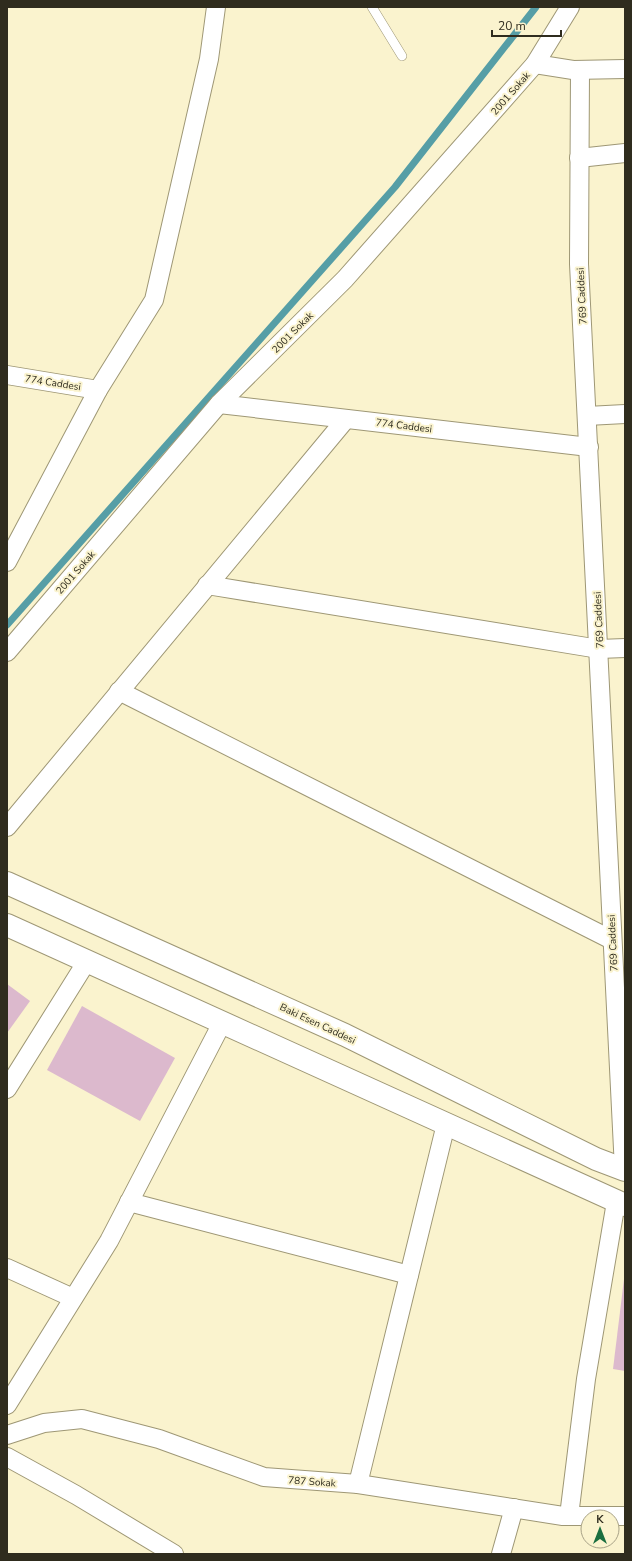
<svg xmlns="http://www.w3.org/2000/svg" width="632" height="1561" font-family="'Nunito Sans',sans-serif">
	<rect width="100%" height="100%" fill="#faf3ce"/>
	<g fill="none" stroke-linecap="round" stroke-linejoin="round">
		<!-- stream -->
		<path stroke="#569ea6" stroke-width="7" d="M 7,625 L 395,187 L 536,7"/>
	</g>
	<!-- building -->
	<g fill="#dcb9cd">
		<path d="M 7,984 L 30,1001 L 7,1033 Z"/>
		<path d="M 82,1006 L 175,1058 L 140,1121 L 47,1070 Z"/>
		<path d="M 624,1279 L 625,1279 L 625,1371 L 613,1369 Z"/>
	</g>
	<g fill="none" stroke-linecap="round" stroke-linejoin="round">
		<!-- lane casing -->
		<g stroke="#9e9775" stroke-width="10">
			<path id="lane" d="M 372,7 L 402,56"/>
		</g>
		<!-- street casing -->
		<g stroke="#9e9775" stroke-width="20">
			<g id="street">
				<path d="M 535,64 L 573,70 L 625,69"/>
				<path d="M 580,70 L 579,264 L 624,1169"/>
				<path d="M 579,158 L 625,153"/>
				<path d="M 7,375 L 98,390"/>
				<path d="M 219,404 L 589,447"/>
				<path d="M 587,416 L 625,414"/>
				<path d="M 7,562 L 98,390 L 154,300 L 209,59 L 216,7"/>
				<path d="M 207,585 L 599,649 L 625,648"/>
				<path d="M 7,652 L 219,404 L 345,279 L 535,64 L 570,7"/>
				<path d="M 119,691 L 612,940"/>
				<path d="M 7,827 L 346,419"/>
				<path d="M 7,1089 L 87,961"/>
				<path d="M 129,1202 L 409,1275"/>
				<path d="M 7,1268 L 73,1298"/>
				<path d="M 7,1405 L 109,1241 L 222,1023"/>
				<path d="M 7,1435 L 44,1423 L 82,1419 L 159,1439 L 264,1477 L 358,1484 L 563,1516 L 625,1516"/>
				<path d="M 7,1457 L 76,1495 L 174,1554"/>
				<path d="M 358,1484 L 446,1124"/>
				<path d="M 569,1516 L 586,1379 L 616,1202"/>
				<path d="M 501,1554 L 514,1508"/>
			</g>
		</g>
		<!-- secondary casing -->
		<g stroke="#9e9775" stroke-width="24">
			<g id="secondary">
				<path d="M 7,883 L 345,1035 L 596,1159 L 625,1170"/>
				<path d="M 7,925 L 625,1205"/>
			</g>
		</g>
		<!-- lane -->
		<use href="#lane" stroke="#fff" stroke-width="9"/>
		<!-- street -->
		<use href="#street" stroke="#fff" stroke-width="18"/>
		<!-- secondary -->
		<use href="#secondary" stroke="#fff" stroke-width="22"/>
	</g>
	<g text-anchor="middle" stroke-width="4" stroke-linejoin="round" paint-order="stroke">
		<!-- street labels -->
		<g font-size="10" fill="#2f2c1e" stroke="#faf3ce">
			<text transform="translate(510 93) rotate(-49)" y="4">2001 Sokak</text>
			<text transform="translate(581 296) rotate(-93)" y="4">769 Caddesi</text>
			<text transform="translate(292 332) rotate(-45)" y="4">2001 Sokak</text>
			<text transform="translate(53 382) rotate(9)" y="4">774 Caddesi</text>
			<text transform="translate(404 425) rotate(7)" y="4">774 Caddesi</text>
			<text transform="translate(75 572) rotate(-49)" y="4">2001 Sokak</text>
			<text transform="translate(598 620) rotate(-93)" y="4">769 Caddesi</text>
			<text transform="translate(612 943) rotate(-93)" y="4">769 Caddesi</text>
			<text transform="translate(318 1023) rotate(25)" y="4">Baki Esen Caddesi</text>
			<text transform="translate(312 1481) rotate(4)" y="4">787 Sokak</text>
		</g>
	</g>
	<!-- border -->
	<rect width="632" height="1561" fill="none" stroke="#2f2c1e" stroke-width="16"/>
	<!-- north arrow -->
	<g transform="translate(600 1529)"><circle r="19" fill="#faf3ce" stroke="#a9a388"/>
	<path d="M0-3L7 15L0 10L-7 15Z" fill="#1a6e3f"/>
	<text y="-6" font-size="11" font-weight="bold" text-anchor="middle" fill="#2f2c1e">K</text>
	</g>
	<!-- scale -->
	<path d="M492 30v6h69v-6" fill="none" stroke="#2f2c1e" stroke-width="2"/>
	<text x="498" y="30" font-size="12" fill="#2f2c1e" stroke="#faf3ce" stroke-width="3" paint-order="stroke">20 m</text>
</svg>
